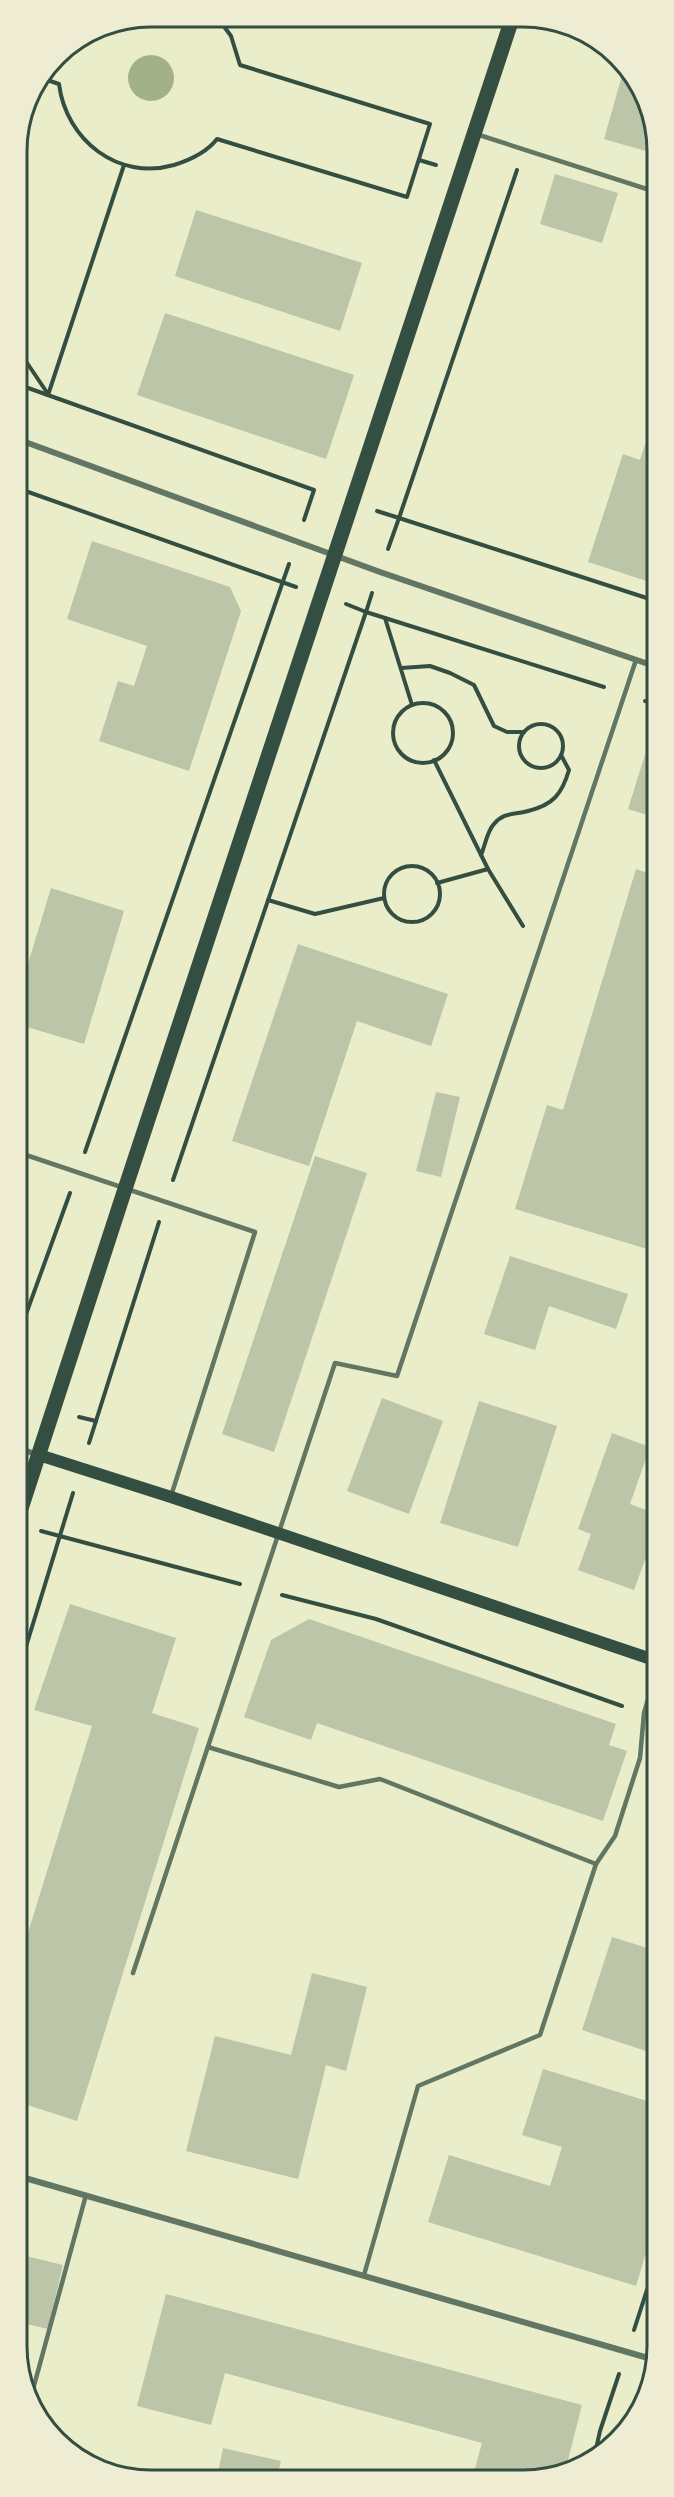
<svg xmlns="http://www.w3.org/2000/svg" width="674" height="2497" font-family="Overpass,sans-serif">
	<rect width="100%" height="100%" fill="#e9edc9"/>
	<!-- water -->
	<circle fill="#a3b18a" cx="151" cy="78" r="23"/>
	<!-- building -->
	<g fill="#bcc5a7">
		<path d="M 625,65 L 656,133 L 656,154 L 604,139 Z"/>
		<path d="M 555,174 L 618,193 L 602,243 L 540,224 Z"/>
		<path d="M 196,210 L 362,263 L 340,331 L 175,276 Z"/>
		<path d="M 165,313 L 354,375 L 326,459 L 137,395 Z"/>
		<path d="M 654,417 L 656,418 L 656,584 L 588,562 L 623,454 L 640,460 Z"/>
		<path d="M 92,541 L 230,587 L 241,611 L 189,771 L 99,741 L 118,681 L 134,686 L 147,646 L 67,619 Z"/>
		<path d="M 654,726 L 657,727 L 657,818 L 628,809 Z"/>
		<path d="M 636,869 L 657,876 L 657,1145 L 655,1152 L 657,1152 L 657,1252 L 515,1209 L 547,1105 L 563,1110 Z"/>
		<path d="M 51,888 L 124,911 L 84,1044 L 17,1024 L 17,1000 Z"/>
		<path d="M 298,944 L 448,994 L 431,1046 L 357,1021 L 309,1166 L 232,1141 Z"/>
		<path d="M 436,1092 L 460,1097 L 441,1177 L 416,1171 Z"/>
		<path d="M 315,1156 L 367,1173 L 274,1452 L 222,1434 Z"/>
		<path d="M 510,1256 L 628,1294 L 616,1329 L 549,1306 L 535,1350 L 484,1334 Z"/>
		<path d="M 382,1398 L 443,1421 L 409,1514 L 347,1491 Z"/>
		<path d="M 479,1401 L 557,1426 L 518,1547 L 440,1523 Z"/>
		<path d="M 612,1433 L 650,1447 L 630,1504 L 657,1514 L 657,1527 L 634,1590 L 578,1570 L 591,1534 L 578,1529 Z"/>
		<path d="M 70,1604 L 176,1638 L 152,1713 L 199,1728 L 77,2121 L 18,2102 L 18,1965 L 92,1726 L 34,1710 Z"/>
		<path d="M 309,1619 L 616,1724 L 609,1745 L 627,1751 L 603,1821 L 317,1723 L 311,1740 L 244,1717 L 271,1640 Z"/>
		<path d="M 612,1937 L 657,1951 L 657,2026 L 649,2052 L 582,2030 Z"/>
		<path d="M 312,1973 L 367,1987 L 346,2071 L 326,2065 L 298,2179 L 186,2151 L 215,2036 L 291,2055 Z"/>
		<path d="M 543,2069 L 657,2104 L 657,2216 L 636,2286 L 428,2222 L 449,2155 L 550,2186 L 562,2147 L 522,2135 Z"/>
		<path d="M 18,2254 L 63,2265 L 48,2329 L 18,2322 Z"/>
		<path d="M 166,2294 L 582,2405 L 565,2472 L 541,2479 L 472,2479 L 482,2443 L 225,2373 L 211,2425 L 137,2406 Z"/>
		<path d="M 223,2448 L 281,2461 L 277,2478 L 217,2478 Z"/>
	</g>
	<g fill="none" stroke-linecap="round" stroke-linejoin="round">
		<!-- path -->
		<g stroke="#344e41" stroke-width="4">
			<path d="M 41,78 L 59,84 C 66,140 118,181 174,165 C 190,160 207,152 217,139 L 407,197 L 430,124 L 240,65 L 231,36 L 217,17"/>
			<path d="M 419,160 L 436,165"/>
			<path d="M 517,170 L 399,518 L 656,601"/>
			<path d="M 17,348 L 48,394"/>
			<path d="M 17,384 L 314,490 L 304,520"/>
			<path d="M 48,395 L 124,165"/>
			<path d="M 17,488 L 296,587"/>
			<path d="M 377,511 L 399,518 L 388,549"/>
			<path d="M 346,604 L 366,612 L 372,593"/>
			<path d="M 385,618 L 412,705"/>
			<path d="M 401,668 L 430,666 L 450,673 L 474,685 L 494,726 L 507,732 L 524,732"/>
			<path d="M 645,701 L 657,704"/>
			<circle cx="423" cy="733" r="30"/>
			<circle cx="541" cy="746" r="22"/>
			<path d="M 434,760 L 488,869 L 523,926"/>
			<path d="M 481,855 C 485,846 487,831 494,824 C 504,812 514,815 528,811 C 553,805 562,794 569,770 L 561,755"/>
			<circle cx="412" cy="894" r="28"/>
			<path d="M 437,883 L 488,869"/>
			<path d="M 268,900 L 315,914 L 384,898"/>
			<path d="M 85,1152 L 289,564"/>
			<path d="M 173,1180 L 366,612 L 604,687"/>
			<path d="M 17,1339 L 70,1193"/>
			<path d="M 17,1400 L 26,1402"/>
			<path d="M 79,1417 L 96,1421"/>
			<path d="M 89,1443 L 159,1222"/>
			<path d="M 41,1531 L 240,1584"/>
			<path d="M 282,1595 L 376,1619 L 622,1706"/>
			<path d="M 17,1676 L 73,1493"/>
			<path d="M 634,2330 L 657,2259"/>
			<path d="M 594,2458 L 600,2431 L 619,2374"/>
		</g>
		<!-- service -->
		<g stroke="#617663" stroke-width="4.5">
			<path d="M 476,134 L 656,192"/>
			<path d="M 17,1152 L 255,1232 L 171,1496"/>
			<path d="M 208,1747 L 339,1787 L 380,1779 L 596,1864"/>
			<path d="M 133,1973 L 335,1363 L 397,1376 L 636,660"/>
			<path d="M 364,2275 L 418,2086 L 540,2035 L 596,1864 L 615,1836 L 640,1758 L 644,1713 L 657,1669"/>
			<path d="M 32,2393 L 86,2195"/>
		</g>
		<!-- minor -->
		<g stroke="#617663" stroke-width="6">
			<path d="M 17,439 L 380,572 L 657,667"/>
			<path d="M 17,1448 L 39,1455"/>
			<path d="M 18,2176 L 655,2360"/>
		</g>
		<!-- secondary -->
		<path stroke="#344e41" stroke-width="12" d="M 39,1455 L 171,1497 L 657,1661"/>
		<!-- primary -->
		<path stroke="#344e41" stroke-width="15" d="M 17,1521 L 125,1189 L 512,19"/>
	</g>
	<!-- crop -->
	<path d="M0 0H674V2497H0ZM151 27H523A124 124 0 0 1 647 151V2346A124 124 0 0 1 523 2470H151A124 124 0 0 1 27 2346V151A124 124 0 0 1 151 27Z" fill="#eeecd3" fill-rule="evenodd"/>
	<path fill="none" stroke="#344e41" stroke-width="3" d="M151 27H523A124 124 0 0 1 647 151V2346A124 124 0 0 1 523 2470H151A124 124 0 0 1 27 2346V151A124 124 0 0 1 151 27Z"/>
</svg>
